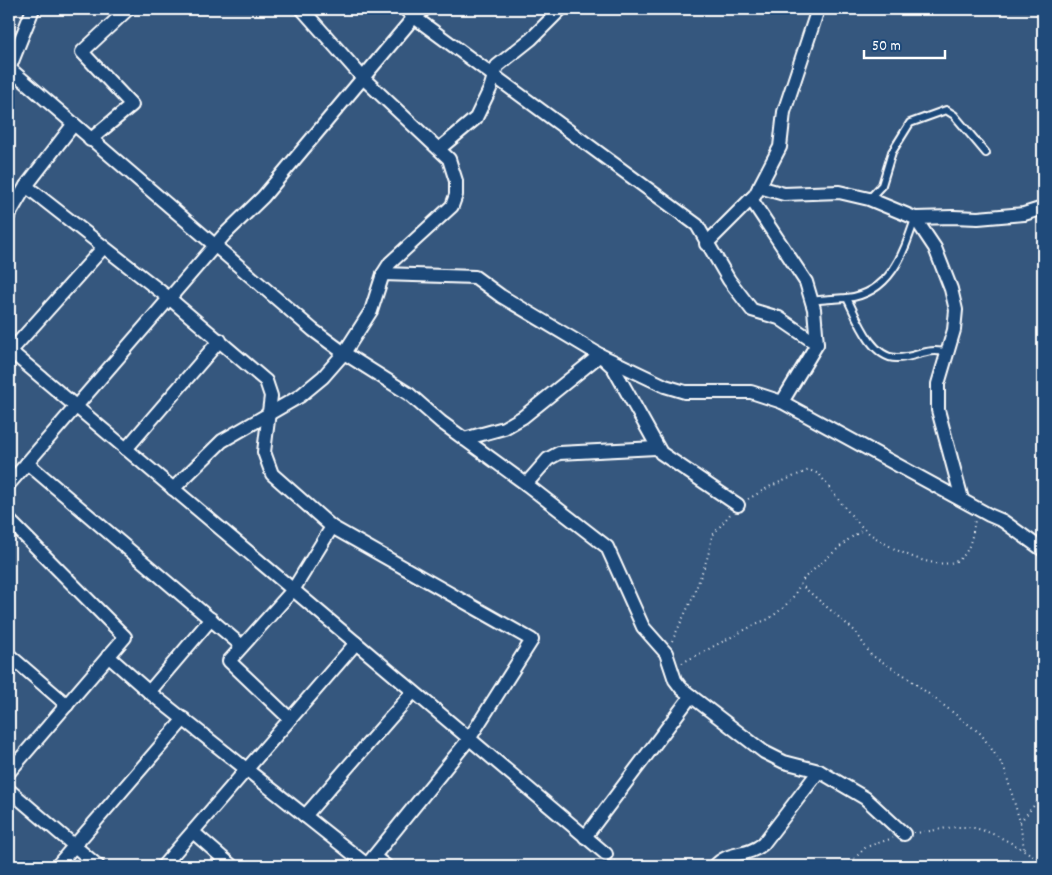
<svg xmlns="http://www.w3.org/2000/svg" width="1052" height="875" font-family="Dekko,sans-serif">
	<rect width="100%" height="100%" fill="#35577e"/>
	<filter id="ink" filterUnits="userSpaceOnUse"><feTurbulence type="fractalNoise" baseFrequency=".02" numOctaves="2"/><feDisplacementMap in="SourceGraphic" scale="10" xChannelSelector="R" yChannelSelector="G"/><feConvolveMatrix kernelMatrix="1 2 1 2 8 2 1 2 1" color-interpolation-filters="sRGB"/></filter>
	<g filter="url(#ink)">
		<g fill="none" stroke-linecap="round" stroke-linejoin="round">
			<!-- lane casing -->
			<g stroke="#fff" stroke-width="10">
				<g id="lane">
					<path d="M 869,199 L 882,185 L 892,152 L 910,123 L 946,110 L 954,115 L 986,153"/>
					<path d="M 847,298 C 856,316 872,360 898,358 C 918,357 927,347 948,353"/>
					<path d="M 812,301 C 824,299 835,299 847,298 C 890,293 903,255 915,219"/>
				</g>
			</g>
			<!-- street casing -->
			<g stroke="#fff" stroke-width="16">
				<g id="street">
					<path d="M 425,9 L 414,17 L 697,225 L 729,280 L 752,310 L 779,318 L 817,344 L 782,402 L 989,515 L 1003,521 L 1043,550"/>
					<path d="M 9,68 L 313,330 L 344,353 L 409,394 L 441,422 L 526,484 L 607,547 L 643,627 L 666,653 L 675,680 L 681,688 L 691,696"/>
					<path d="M 9,69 L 33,9"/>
					<path d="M 90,140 L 132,105 L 82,52 L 128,9"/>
					<path d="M 439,149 L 476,118 L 490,89 L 497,66 L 531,39 L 561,9"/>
					<path d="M 26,186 L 169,298 L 266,381 L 271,396 L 264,452 L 272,474 L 332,527 L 532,640 L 469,739 L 366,866"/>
					<path d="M 759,187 L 784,194 L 839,192 L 869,199 L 915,218 L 953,217 L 978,218 L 1024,214 L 1043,208"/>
					<path d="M 751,199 L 806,282 L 814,309 L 817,344"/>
					<path d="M 9,215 L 26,186 L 73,125"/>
					<path d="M 915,218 L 935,248 L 951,289 L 956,310 L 954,330 L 938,384 L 938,410 L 962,499"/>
					<path d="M 706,244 L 755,195 L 780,147 L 784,112 L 818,9"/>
					<path d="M 383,274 L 475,277 L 501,296 L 600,355 L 613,367 L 661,453 L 738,505"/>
					<path d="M 9,350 L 606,854"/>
					<path d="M 9,353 L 103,248"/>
					<path d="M 464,439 L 504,428 L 523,417 L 600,355 L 665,386 L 685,392 L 751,392 L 782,402"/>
					<path d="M 126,449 L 220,340"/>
					<path d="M 27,463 L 242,646"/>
					<path d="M 9,484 L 224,235 L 263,197 L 414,17 L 405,9"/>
					<path d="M 526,484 L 548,459 L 559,453 L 656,448"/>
					<path d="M 173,489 L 222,441 L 300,396 L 323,377 L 344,353 L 371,311 L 383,274 L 390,263 L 452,206 L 456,195 L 456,181 L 449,159 L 363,78 L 302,9"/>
					<path d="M 9,520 L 125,637 L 9,772"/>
					<path d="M 9,655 L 67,705"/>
					<path d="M 108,656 L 149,692 L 367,865"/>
					<path d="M 149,692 L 211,619"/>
					<path d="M 290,719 L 229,661 L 293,590 L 332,527"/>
					<path d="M 9,790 L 98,866"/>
					<path d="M 305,816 L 413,692"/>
					<path d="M 193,832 L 232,866"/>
					<path d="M 585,837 L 691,696 L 764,752 L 784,762 L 819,771 L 865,798 L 904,834"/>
					<path d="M 374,857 L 386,866"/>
					<path d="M 57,866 L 184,719"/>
					<path d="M 163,866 L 356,643"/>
					<path d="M 715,866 C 729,850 746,858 763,844 L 819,771"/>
				</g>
			</g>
			<!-- path -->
			<g stroke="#fff" stroke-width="2" stroke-dasharray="1 4" stroke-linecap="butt">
				<path d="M 748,499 L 771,486 L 809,470 L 819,474 C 833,492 847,512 863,528 C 880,544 943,579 963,556 C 971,547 973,532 975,520"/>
				<path d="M 800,584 L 855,631 L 871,655 L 904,675 L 981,734 L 1004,767 L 1020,822 L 1024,849"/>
				<path d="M 672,641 L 693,597 L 708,556 L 712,536 L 731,513"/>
				<path d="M 682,663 L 758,623 L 769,619 L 783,608 L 793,597 L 804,578 L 849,539 L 864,529"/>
				<path d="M 1020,822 L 1043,795"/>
				<path d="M 914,833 C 931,832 949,826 965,827 C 988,827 1024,850 1043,862"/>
				<path d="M 614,861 L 620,866"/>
				<path d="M 847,866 L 866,847 L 893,838"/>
			</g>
			<!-- lane -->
			<use href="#lane" stroke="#1f4a7a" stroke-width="6"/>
			<!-- street -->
			<use href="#street" stroke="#1f4a7a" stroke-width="12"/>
		</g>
	</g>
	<!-- margin -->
	<rect width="1052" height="875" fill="none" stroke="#1f4a7a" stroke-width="30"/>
	<rect x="15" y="15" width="1022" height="845" fill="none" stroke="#fff" stroke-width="2" filter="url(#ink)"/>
	<!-- scale -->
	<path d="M864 50v8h81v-8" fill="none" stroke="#ffffff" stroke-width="2.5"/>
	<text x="872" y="50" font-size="15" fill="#ffffff" stroke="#1f4a7a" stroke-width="4" paint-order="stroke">50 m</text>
</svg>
